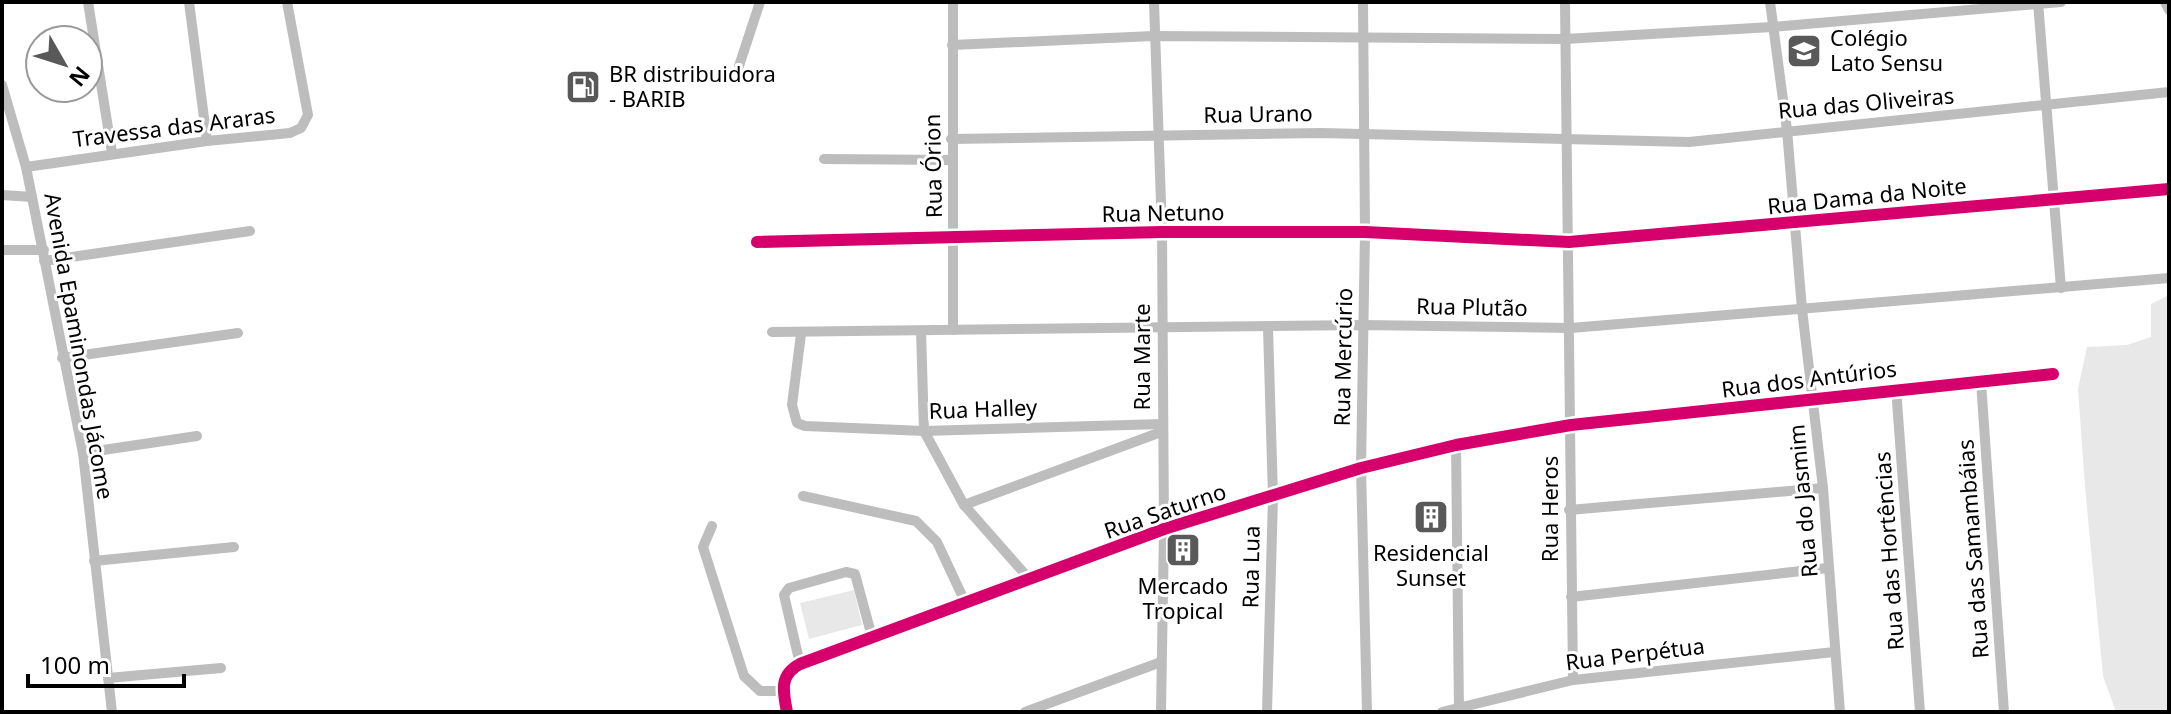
<svg xmlns="http://www.w3.org/2000/svg" width="2171" height="714" font-family="'Noto Sans',sans-serif">
	<rect width="100%" height="100%" fill="#fff"/>
	<!-- green -->
	<g fill="#e8e8e8">
		<path d="M 2169,295 L 2169,712 L 2116,712 L 2103,676 L 2085,487 L 2078,389 L 2087,347 L 2127,345 L 2151,337 L 2151,304 Z"/>
		<path d="M 854,590 L 862,625 L 809,639 L 800,603 Z"/>
	</g>
	<g fill="none" stroke-linecap="round" stroke-linejoin="round">
		<!-- street -->
		<g stroke="#bdbdbd" stroke-width="10">
			<path d="M 88,2 L 112,153"/>
			<path d="M 189,2 L 207,141"/>
			<path d="M 1154,2 L 1162,232 L 1164,529 L 1161,712"/>
			<path d="M 1363,2 L 1365,232 L 1361,468 L 1367,712"/>
			<path d="M 1565,2 L 1573,680"/>
			<path d="M 1770,2 L 1787,130 L 1802,309 L 1823,488 L 1840,712"/>
			<path d="M 2038,2 L 2061,288"/>
			<path d="M 2165,2 L 2169,10"/>
			<path d="M 952,45 L 1153,36 L 1565,39 L 1772,27 L 2061,2"/>
			<path d="M 739,66 L 760,2"/>
			<path d="M 2,85 L 26,167 L 83,453 L 112,712"/>
			<path d="M 951,139 L 1321,133 L 1689,142 L 2169,92"/>
			<path d="M 824,159 L 952,160"/>
			<path d="M 26,167 L 207,141 L 290,133 L 301,128 L 308,115 L 287,2"/>
			<path d="M 2,195 L 32,197"/>
			<path d="M 757,242 L 1162,232 L 1365,232 L 1569,242 L 2169,189"/>
			<path d="M 2,250 L 44,250"/>
			<path d="M 44,261 L 250,231"/>
			<path d="M 953,330 L 953,2"/>
			<path d="M 921,331 L 924,431 L 964,505 L 1031,581"/>
			<path d="M 772,332 L 1363,325 L 1571,328 L 2169,278"/>
			<path d="M 801,334 L 792,405 L 797,423 L 805,426 L 924,431 L 1162,424"/>
			<path d="M 62,358 L 238,333"/>
			<path d="M 1981,382 L 2004,712"/>
			<path d="M 1896,388 L 1920,712"/>
			<path d="M 1456,445 L 1459,711"/>
			<path d="M 83,453 L 197,436"/>
			<path d="M 803,496 L 916,521 L 937,542 L 966,604"/>
			<path d="M 964,505 L 1161,432"/>
			<path d="M 1569,510 L 1823,488"/>
			<path d="M 712,526 L 703,547 L 744,676 L 760,691 L 784,691"/>
			<path d="M 94,561 L 234,547"/>
			<path d="M 1571,597 L 1828,568"/>
			<path d="M 800,664 L 784,595 L 789,588 L 846,572 L 855,574 L 872,637"/>
			<path d="M 108,678 L 221,668"/>
			<path d="M 787,712 C 783,691 779,675 800,664 L 1164,529 L 1361,468 L 1456,445 L 1571,425 L 2053,374"/>
			<path d="M 1025,712 L 1161,662"/>
			<path d="M 1267,712 L 1273,497 L 1268,328"/>
			<path d="M 1442,712 L 1573,680 L 1834,652"/>
		</g>
		<!-- cycleway casing -->
		<g stroke="#fff" stroke-width="17">
			<g id="cycleway">
				<path d="M 757,242 L 1162,232 L 1365,232 L 1569,242 L 2169,189"/>
				<path d="M 787,712 C 783,691 779,675 800,664 L 1164,529 L 1361,468 L 1456,445 L 1571,425 L 2053,374"/>
			</g>
		</g>
		<!-- cycleway -->
		<use href="#cycleway" stroke="#d6006c" stroke-width="12"/>
	</g>
	<!-- icons -->
	<defs>
		<g id="school-square" transform="scale(1.8)"><rect x="-9" y="-9" width="18" height="18" rx="4" fill="#595959" stroke="#fff"/><path d="M0-5L7-2L0 1L-7-2ZM-4 1L0 2.5L4 1V4Q0 6-4 4Z" fill="#fff"/></g>
		<g id="fuel-square" transform="scale(1.8)"><rect x="-9" y="-9" width="18" height="18" rx="4" fill="#595959" stroke="#fff"/><path d="M-5.5-6h7V0h2V4h1.3V-2.5L3-4.5l.8-.8L6-3V5H2.5V1h-1V6h-7ZM-4.2-4.7v3.2H.2V-4.7Z" fill="#fff"/></g>
		<g id="building-square" transform="scale(1.8)"><rect x="-9" y="-9" width="18" height="18" rx="4" fill="#595959" stroke="#fff"/><path d="M-4-6H4V6H1V3H-1V6H-4ZM-2.5-4.3h1.7v1.8h-1.7ZM.8-4.3h1.7v1.8H.8ZM-2.5-1h1.7V.8h-1.7ZM.8-1h1.7V.8H.8Z" fill="#fff"/></g>
	</defs>
	<g fill-rule="evenodd">
		<use href="#school-square" x="1804" y="51"/>
		<use href="#fuel-square" x="583" y="87"/>
		<use href="#building-square" x="1431" y="517"/>
		<use href="#building-square" x="1183" y="550"/>
	</g>
	<g text-anchor="middle" stroke-width="6" stroke-linejoin="round" paint-order="stroke">
		<!-- poi labels -->
		<g font-size="22" fill="#000" stroke="#fff" text-anchor="start">
			<text x="1830" y="46">Colégio<tspan x="1830" dy="25">Lato Sensu</tspan></text>
			<text x="609" y="82">BR distribuidora<tspan x="609" dy="25">- BARIB</tspan></text>
			<text x="1431" y="561" text-anchor="middle">Residencial<tspan x="1431" dy="25">Sunset</tspan></text>
			<text x="1183" y="594" text-anchor="middle">Mercado<tspan x="1183" dy="25">Tropical</tspan></text>
		</g>
		<!-- street labels -->
		<g font-size="22" fill="#000" stroke="#fff">
			<text transform="translate(1866 103) rotate(-5)" y="8">Rua das Oliveiras</text>
			<text transform="translate(1258 114) rotate(-1)" y="8">Rua Urano</text>
			<text transform="translate(174 127) rotate(-7)" y="8">Travessa das Araras</text>
			<text transform="translate(933 166) rotate(-91)" y="8">Rua Órion</text>
			<text transform="translate(1867 196) rotate(-6)" y="8">Rua Dama da Noite</text>
			<text transform="translate(1163 213) rotate(-1)" y="8">Rua Netuno</text>
			<text transform="translate(1472 307) rotate(1)" y="8">Rua Plutão</text>
			<text transform="translate(79 346) rotate(80)" y="8">Avenida Epaminondas Jácome</text>
			<text transform="translate(1142 357) rotate(-90)" y="8">Rua Marte</text>
			<text transform="translate(1343 357) rotate(-89)" y="8">Rua Mercúrio</text>
			<text transform="translate(1809 379) rotate(-7)" y="8">Rua dos Antúrios</text>
			<text transform="translate(983 409) rotate(-2)" y="8">Rua Halley</text>
			<text transform="translate(1803 501) rotate(-95)" y="8">Rua do Jasmim</text>
			<text transform="translate(1550 509) rotate(-90)" y="8">Rua Heros</text>
			<text transform="translate(1165 511) rotate(-19)" y="8">Rua Saturno</text>
			<text transform="translate(1973 549) rotate(-94)" y="8">Rua das Samambáias</text>
			<text transform="translate(1889 551) rotate(-94)" y="8">Rua das Hortências</text>
			<text transform="translate(1251 567) rotate(-89)" y="8">Rua Lua</text>
			<text transform="translate(1635 654) rotate(-7)" y="8">Rua Perpétua</text>
		</g>
	</g>
	<!-- border -->
	<rect width="2171" height="714" fill="none" stroke="#000000" stroke-width="8"/>
	<!-- north arrow -->
	<g transform="translate(64 64) rotate(129)"><circle r="38" fill="#ffffff" stroke="#999999" stroke-width="2"/>
	<path d="M0-6L14 30L0 20L-14 30Z" fill="#595959"/>
	<text y="-12" font-size="22" font-weight="bold" text-anchor="middle" fill="#000000">N</text>
	</g>
	<!-- scale -->
	<path d="M28 674v12h156v-12" fill="none" stroke="#000000" stroke-width="4"/>
	<text x="40" y="674" font-size="24" fill="#000000" stroke="#ffffff" stroke-width="6" paint-order="stroke">100 m</text>
</svg>
